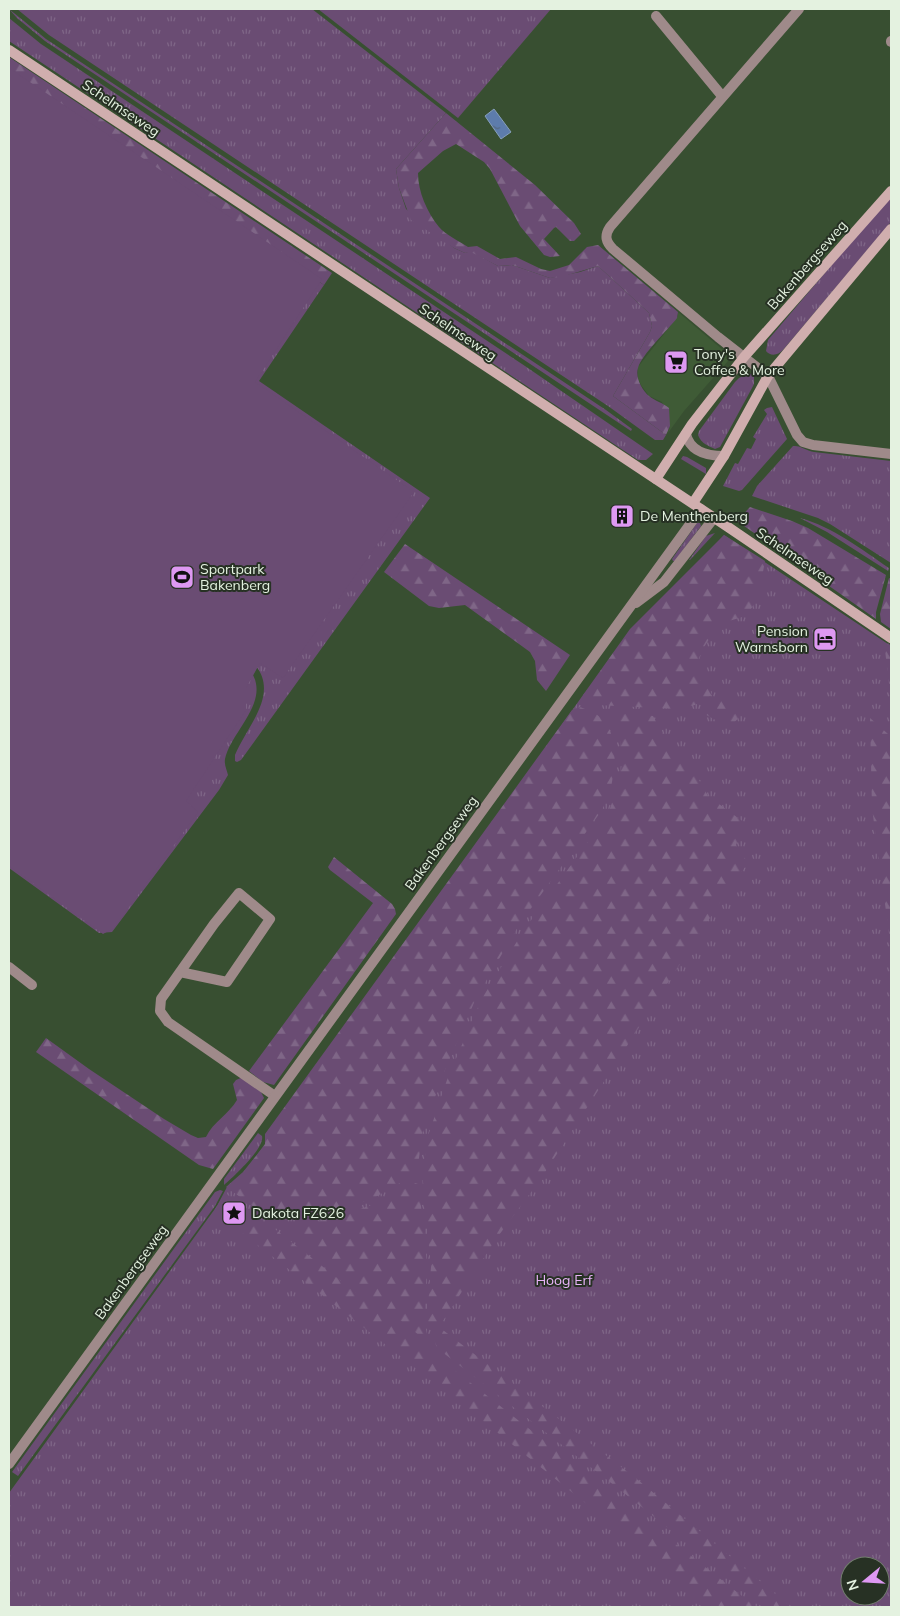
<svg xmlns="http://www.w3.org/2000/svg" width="900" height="1616" font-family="Mulish,sans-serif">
	<defs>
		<pattern id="grass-tufts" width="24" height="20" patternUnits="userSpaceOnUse" patternTransform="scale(1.25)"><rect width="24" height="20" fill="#6a4c73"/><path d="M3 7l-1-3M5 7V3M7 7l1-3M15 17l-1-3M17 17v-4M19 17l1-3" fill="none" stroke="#7f6687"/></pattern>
		<pattern id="forest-firs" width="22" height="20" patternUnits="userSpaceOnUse" patternTransform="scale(1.25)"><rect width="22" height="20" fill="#6a4c73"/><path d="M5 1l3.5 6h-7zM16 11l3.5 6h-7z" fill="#7f6687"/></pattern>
		<pattern id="water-ripples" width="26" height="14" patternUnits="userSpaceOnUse" patternTransform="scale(1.25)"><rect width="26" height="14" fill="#5d7cab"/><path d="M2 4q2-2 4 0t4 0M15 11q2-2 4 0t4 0" fill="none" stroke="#52657c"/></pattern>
	</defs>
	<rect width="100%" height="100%" fill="#384f31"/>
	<!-- built -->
	<path fill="#3f5b36" d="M 678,312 L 723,350 L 728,361 L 684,411 L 668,433 L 670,426 L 662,402 L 649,396 L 641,385 L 638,378 L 638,367 L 678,316 Z"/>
	<!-- grass -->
	<g fill="url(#grass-tufts)" fill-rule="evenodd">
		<path d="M 9,9 L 46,39 L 606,410 L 632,429 L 631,431 L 45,41 L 17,18 Z"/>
		<path d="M 17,9 L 312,9 L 446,113 L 396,169 L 399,188 L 406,209 L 454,248 L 465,253 L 471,251 L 498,266 L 512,265 L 550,278 L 580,272 L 598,266 L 649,313 L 652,326 L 650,332 L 613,396 L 666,435 L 663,440 L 655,440 L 608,406 L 49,35 Z"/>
		<path d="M 318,9 L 551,9 L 458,118 Z"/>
		<path d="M 9,18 L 41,44 L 525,366 L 653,454 L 646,460 L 638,460 L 9,41 Z"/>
		<path d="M 891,195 L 891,222 L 783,350 C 778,355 771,357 766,351 L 768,340 Z"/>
		<path d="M 279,255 L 324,285 L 259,381 L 430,498 L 241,760 L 237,762 L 235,761 L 235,755 C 246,728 279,695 256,666 L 174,406 Z"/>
		<path d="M 749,373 L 754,375 L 754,384 L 752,388 L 720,447 L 715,449 C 708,446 701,443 698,435 L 699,431 L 735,382 L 739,378 Z"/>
		<path d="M 772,407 L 787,439 L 742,490 L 739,491 L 723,486 L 735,463 L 738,464 L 747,448 L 751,449 L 756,439 L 753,437 L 767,414 L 764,410 L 767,408 Z"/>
		<path d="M 793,446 C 800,445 807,451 814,452 L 891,461 L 891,563 L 830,524 L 818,518 L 752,496 L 757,486 Z"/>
		<path d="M 683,456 L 687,457 L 706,468 L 706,474 L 681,459 Z"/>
		<path d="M 800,518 C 833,527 861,549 889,568 L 888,571 L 827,532 Z"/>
		<path d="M 697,523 L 700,523 L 701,526 L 675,561 L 673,561 L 672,559 Z"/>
		<path d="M 715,533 L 690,560 L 689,560 L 706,536 Z"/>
		<path d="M 724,535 L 891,646 L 891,1607 L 9,1607 L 9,1493 L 217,1206 L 227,1187 L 243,1173 L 265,1144 L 583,695 ZM 850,1566 L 880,1566 L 880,1596 L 850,1596 Z"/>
		<path d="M 159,642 L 253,675 C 268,704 231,732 225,759 C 224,765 227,770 228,775 L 219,790 L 112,932 L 99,933 L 9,868 L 9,837 Z"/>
		<path d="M 258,1133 L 262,1136 C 265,1148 233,1177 224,1185 L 224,1179 Z"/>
		<path d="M 220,1190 L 223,1191 L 215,1206 L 18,1476 L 12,1472 L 215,1192 Z"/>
	</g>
	<!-- forest -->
	<g fill="url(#forest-firs)">
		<path d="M 9,57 L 332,273 L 324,285 L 163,175 L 9,74 Z"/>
		<path d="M 446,113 L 535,185 L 574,223 L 581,234 L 574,241 L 570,241 L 556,227 L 554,228 L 544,239 L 560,256 L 550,257 L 544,255 L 520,226 L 490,169 L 484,162 L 456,144 L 443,151 L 418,173 C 418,192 427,212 439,227 C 446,235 459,241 468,247 L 477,246 L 500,259 L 516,257 L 541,269 L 550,271 L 569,265 L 587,247 L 598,245 L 678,312 L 677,318 C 668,330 642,354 638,368 C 635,377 642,390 649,396 C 655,401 663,403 669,408 L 670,426 L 666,435 L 613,396 L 650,332 L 652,326 L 649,313 L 598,266 L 561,277 L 550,278 L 512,265 L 498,266 L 471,252 L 465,253 L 454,248 L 411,220 L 399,188 L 396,169 Z"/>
		<path d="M 750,507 L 792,521 L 808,528 L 886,575 L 876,612 L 876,619 L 737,521 Z"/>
		<path d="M 724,535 L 765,561 C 762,577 759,598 749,612 C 744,619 733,618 725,623 C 712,631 694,658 697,675 C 698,681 709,683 712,695 L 695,705 L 676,709 L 597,705 L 585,699 L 583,695 L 630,629 Z"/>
		<path d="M 405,544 L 570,655 L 546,691 L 537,680 L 535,661 L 530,652 L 465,605 L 439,608 L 429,606 L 384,572 Z"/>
		<path d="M 889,578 L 891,579 L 891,629 L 881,622 L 880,614 Z"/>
		<path d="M 888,643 L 891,646 L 891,700 L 885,650 Z"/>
		<path d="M 723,698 C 732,702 737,706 741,715 L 733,724 L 724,725 L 703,713 L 708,706 Z"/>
		<path d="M 580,707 L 595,713 L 607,723 L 613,739 L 615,763 L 611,788 L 602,810 L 519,925 L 476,998 L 442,1077 L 422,1135 L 417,1173 L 374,1198 L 332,1213 L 274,1221 L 226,1187 L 243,1172 L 265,1145 L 265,1134 L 572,710 Z"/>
		<path d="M 613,712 L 653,716 L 662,733 L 699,780 L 708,796 L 745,823 L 736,845 L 748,863 L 730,887 L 540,1180 L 496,1239 L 439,1327 L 638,1480 L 791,1607 L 768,1607 L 624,1493 L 437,1348 L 428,1321 L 428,1305 L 431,1267 L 422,1177 L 428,1136 L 447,1080 L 481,1000 L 524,930 L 608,814 L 617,789 L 622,764 L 620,738 L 611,716 Z"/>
		<path d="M 870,718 L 888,734 L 891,748 L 891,948 L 872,808 Z"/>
		<path d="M 334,857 L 392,904 L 395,909 L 396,914 L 274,1085 L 263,1082 L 249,1071 L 373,903 L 330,870 L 328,867 Z"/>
		<path d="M 46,1038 L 89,1069 L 164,1119 L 191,1135 L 198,1138 L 206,1137 C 213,1122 229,1114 237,1100 L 233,1084 L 236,1080 L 243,1077 L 260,1090 L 264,1098 L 213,1169 L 199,1165 L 36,1052 Z"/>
		<path d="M 415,1183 L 418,1184 L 424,1229 L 427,1266 L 424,1321 L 429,1343 L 287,1231 L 284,1225 L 333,1219 L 377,1203 Z"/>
		<path d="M 225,1193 L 271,1226 L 756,1607 L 715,1607 L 458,1401 L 214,1211 Z"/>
	</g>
	<!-- garden -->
	<path fill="#6a4c73" d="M 9,68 L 322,279 L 255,382 L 414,492 L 283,678 L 260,663 L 246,688 L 246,710 L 186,801 L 198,812 L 114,928 L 103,934 L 9,866 Z"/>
	<!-- water -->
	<path fill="url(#water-ripples)" stroke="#869fbb" d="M 494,109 L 511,132 L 501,139 L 485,116 Z"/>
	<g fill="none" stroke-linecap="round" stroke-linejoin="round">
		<!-- street -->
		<g stroke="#9f8a8a" stroke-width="10">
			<path d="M 799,9 L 610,227 C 604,236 606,242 613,249 L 718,337 L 768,376 L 797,435 L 803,442 L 813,445 L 891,454"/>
			<path d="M 656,16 L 722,96"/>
			<path d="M 891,41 L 891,42"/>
			<path d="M 686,434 C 690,452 707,456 724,456"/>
			<path d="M 636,603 L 664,582 L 714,518"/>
			<path d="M 9,967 L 32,985"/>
			<path d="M 180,972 L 227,982 L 270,919 L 239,893 L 214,924 L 161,999 L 160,1011 L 168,1022 L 275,1096"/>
			<path d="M 9,1464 L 701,509"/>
		</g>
		<!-- secondary -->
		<g stroke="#d0aeae" stroke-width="10">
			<path d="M 9,50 L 728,527 L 891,638"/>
			<path d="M 656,479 L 692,424 L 744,357 L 891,191"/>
			<path d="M 693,503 L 724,456 L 768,376 L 891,229"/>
		</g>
	</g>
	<!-- icons -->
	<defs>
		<g id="supermarket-square" transform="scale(1.25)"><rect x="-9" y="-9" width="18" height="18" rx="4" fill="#de98f2" stroke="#273124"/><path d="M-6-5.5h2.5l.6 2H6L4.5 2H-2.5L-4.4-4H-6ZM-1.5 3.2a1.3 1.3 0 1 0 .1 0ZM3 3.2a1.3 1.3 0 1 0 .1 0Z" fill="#111"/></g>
		<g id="building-square" transform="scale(1.25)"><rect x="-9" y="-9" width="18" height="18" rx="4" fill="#de98f2" stroke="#273124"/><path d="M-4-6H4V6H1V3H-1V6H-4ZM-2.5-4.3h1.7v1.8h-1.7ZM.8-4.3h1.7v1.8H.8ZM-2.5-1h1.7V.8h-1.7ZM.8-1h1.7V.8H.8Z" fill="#111"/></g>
		<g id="stadium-square" transform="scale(1.25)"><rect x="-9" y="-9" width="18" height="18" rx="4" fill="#de98f2" stroke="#273124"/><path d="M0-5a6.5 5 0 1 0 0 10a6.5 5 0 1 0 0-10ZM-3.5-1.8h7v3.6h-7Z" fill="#111"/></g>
		<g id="hotel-square" transform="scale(1.25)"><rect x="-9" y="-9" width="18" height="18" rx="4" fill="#de98f2" stroke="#273124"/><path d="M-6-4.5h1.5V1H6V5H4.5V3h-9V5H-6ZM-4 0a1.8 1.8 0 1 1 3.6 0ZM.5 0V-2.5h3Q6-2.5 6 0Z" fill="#111"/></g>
		<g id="sight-square" transform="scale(1.25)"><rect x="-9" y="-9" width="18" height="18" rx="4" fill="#de98f2" stroke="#273124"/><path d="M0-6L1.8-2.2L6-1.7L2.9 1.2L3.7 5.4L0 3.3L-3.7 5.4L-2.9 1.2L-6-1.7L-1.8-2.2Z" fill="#111"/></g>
	</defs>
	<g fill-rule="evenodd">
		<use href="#supermarket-square" x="676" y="362"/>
		<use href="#building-square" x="622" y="516"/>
		<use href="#stadium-square" x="182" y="577"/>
		<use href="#hotel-square" x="825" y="639"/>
		<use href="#sight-square" x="234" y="1213"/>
	</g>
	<g text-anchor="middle" stroke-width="4" stroke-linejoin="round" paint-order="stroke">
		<!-- street labels -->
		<g font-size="14" fill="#e4f2e0" stroke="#273124">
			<text transform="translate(121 108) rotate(34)" y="5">Schelmseweg</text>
			<text transform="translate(807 265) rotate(-49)" y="5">Bakenbergseweg</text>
			<text transform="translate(458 332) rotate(34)" y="5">Schelmseweg</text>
			<text transform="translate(795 556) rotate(34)" y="5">Schelmseweg</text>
			<text transform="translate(441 843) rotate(-54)" y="5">Bakenbergseweg</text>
			<text transform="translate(131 1272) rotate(-54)" y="5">Bakenbergseweg</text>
		</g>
		<!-- poi labels -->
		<g font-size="14" fill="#e4f2e0" stroke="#273124" text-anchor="start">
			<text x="694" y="359">Tony's<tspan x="694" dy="16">Coffee &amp; More</tspan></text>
			<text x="640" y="521">De Menthenberg</text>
			<text x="200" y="574">Sportpark<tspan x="200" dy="16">Bakenberg</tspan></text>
			<text x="808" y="636" text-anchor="end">Pension<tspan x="808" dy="16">Warnsborn</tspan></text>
			<text x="252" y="1218">Dakota FZ626</text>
		</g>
		<!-- park labels -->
		<g font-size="14" fill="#eab4fa" stroke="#273124">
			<text x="564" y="1285">Hoog Erf</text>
		</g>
	</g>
	<!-- border -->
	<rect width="900" height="1616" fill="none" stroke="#e4f2e0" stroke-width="20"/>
	<!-- north arrow -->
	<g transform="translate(865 1581) rotate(252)"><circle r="24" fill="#273124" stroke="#737e6f"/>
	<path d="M0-4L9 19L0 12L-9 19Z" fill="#de98f2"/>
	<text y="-8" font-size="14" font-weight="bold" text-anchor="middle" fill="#e4f2e0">N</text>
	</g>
</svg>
